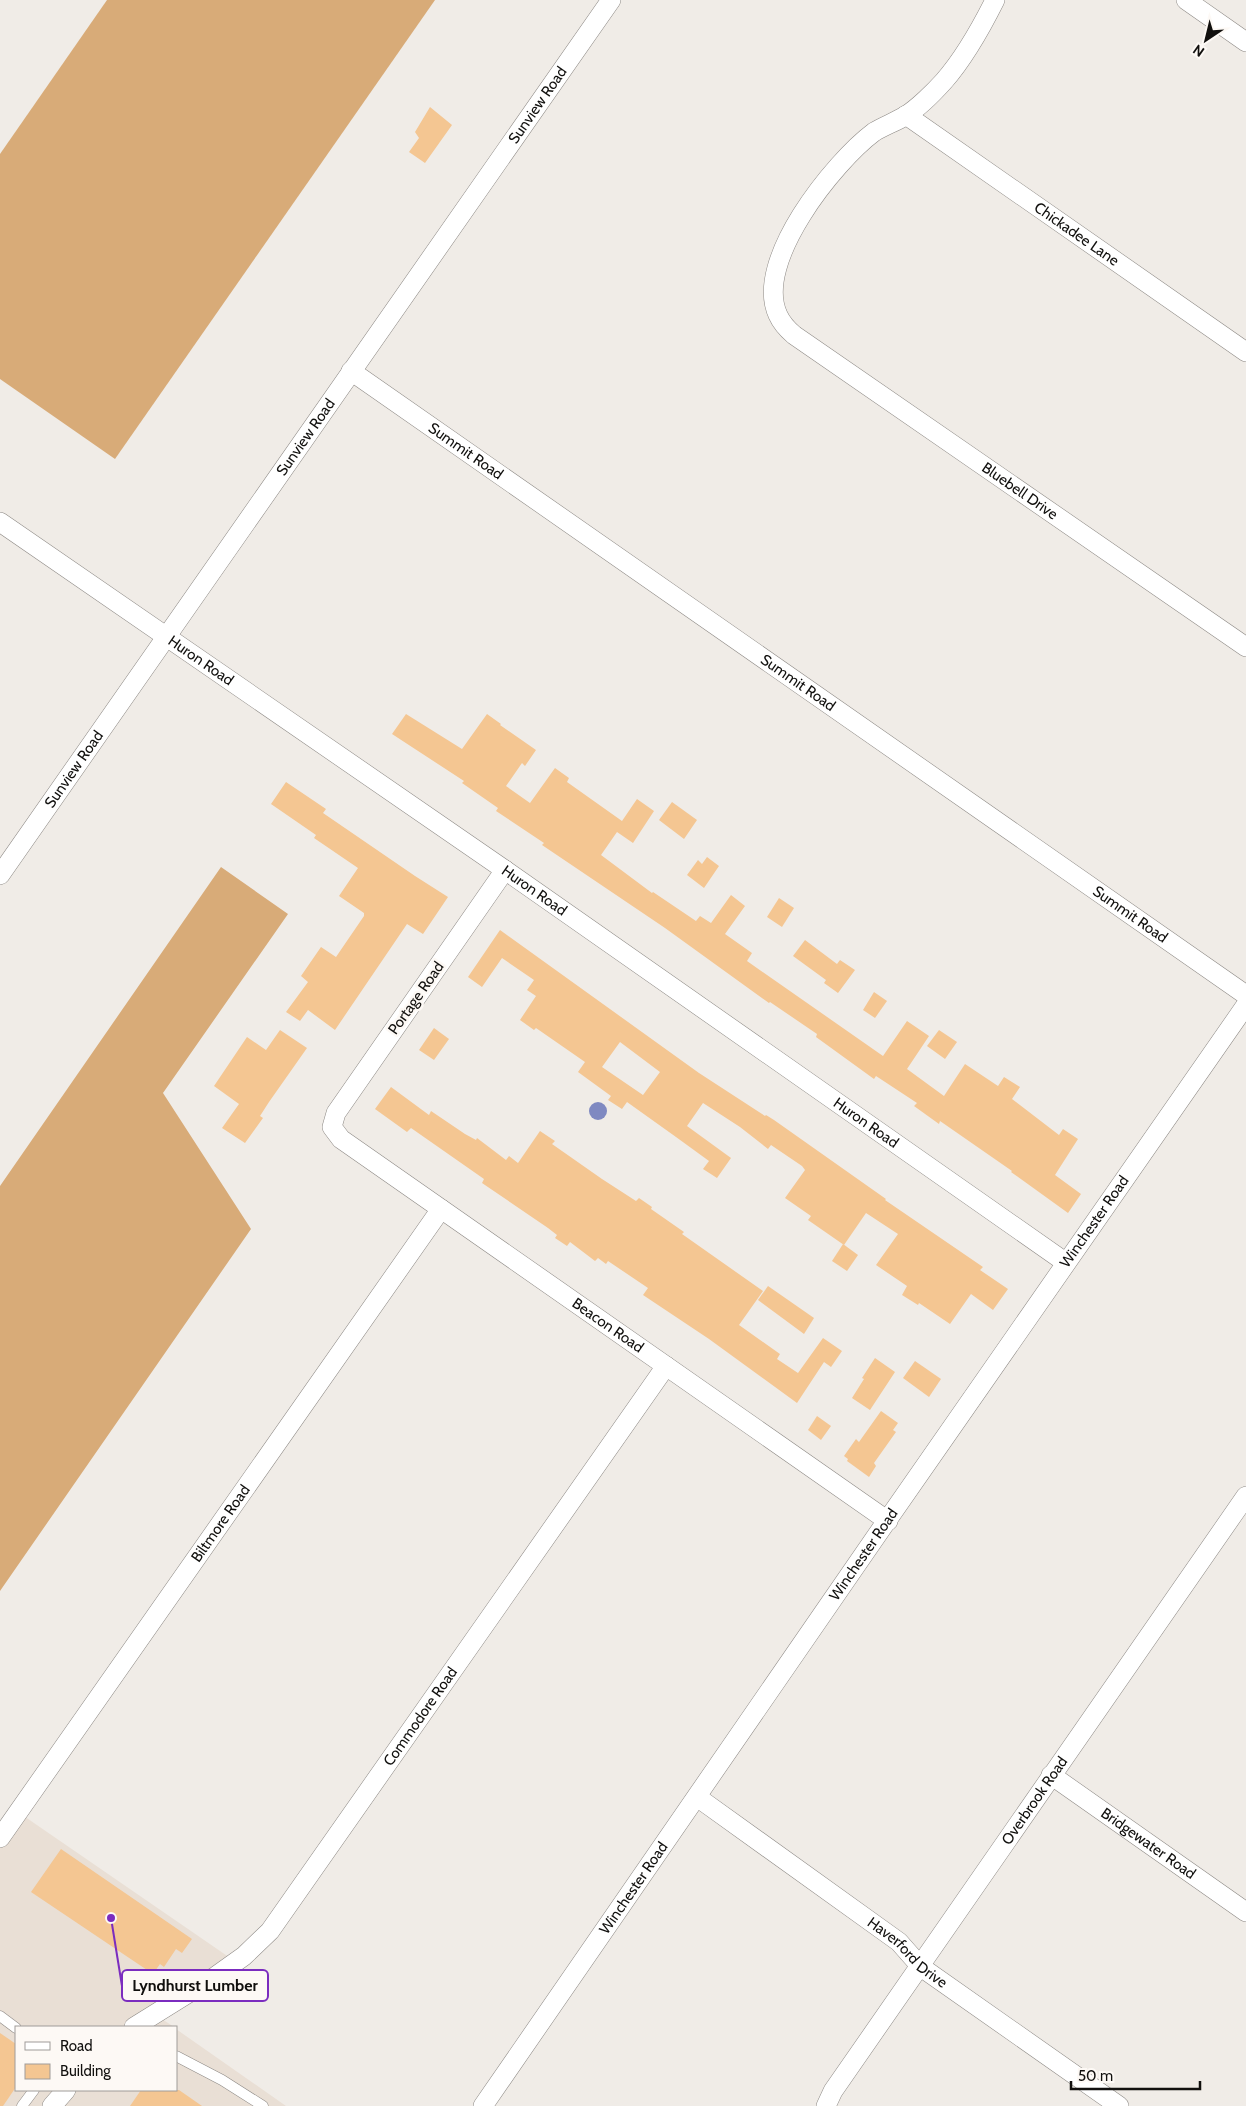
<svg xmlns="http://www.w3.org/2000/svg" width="1246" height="2106" font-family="Cabin,sans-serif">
	<rect width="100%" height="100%" fill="#f0ece7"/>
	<!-- built -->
	<path fill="#e9dfd5" d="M 18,1812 L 236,1962 L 156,2015 L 174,2027 L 16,2027 L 16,2090 L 176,2090 L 176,2029 L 286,2106 L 0,2106 L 0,1838 Z"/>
	<!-- forest -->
	<g fill="#d8ab78">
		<path d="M 107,0 L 435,0 L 115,459 L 0,379 L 0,154 Z"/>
		<path d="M 221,867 L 288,914 L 163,1093 L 251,1229 L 0,1591 L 0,1186 Z"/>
	</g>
	<!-- water -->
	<circle fill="#7f89c1" cx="598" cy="1111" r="9"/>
	<!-- building -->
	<g fill="#f4c692" fill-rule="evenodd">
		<path d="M 430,107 L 452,125 L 425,163 L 409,152 L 419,138 L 415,132 Z"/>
		<path d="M 406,714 L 462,749 L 487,714 L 501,724 L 500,725 L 536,750 L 525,766 L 522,763 L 506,786 L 530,803 L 555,768 L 569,778 L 567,782 L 622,821 L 637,799 L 654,811 L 633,843 L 617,832 L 601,855 L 652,893 L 653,892 L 696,921 L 700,916 L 711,923 L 731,895 L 745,906 L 725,934 L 752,953 L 747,961 L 883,1056 L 907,1021 L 929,1036 L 907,1069 L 944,1096 L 965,1064 L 998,1086 L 1004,1077 L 1020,1087 L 1012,1099 L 1059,1135 L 1063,1129 L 1078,1139 L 1055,1175 L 1081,1194 L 1068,1213 L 1011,1172 L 1012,1171 L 940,1121 L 939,1124 L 914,1106 L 917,1103 L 876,1076 L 874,1079 L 816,1037 L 817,1034 L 770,1002 L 769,1003 L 665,928 L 542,845 L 544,843 L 496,811 L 498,808 L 462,783 L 464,781 L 392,734 Z"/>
		<path d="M 286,782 L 326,809 L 323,813 L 415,876 L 448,897 L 423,934 L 407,924 L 335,1030 L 308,1010 L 300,1021 L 286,1012 L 308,982 L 301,976 L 321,947 L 336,957 L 364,916 L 364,913 L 339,896 L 358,868 L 314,838 L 316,835 L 271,804 Z"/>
		<path d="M 672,802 L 697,820 L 684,839 L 659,820 Z"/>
		<path d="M 707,857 L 719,866 L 704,888 L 687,875 L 698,860 L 702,864 Z"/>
		<path d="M 779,898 L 794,908 L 782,927 L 767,917 Z"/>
		<path d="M 500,930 L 699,1073 L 765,1116 L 766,1115 L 774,1120 L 886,1199 L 885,1200 L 983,1267 L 980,1270 L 1008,1289 L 993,1310 L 971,1294 L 950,1324 L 919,1303 L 918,1305 L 902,1295 L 907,1286 L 876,1265 L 898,1234 L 866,1213 L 844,1245 L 808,1220 L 811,1216 L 785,1198 L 805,1170 L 802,1166 L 771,1145 L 768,1149 L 740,1127 L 703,1103 L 687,1126 L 731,1158 L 717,1178 L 703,1169 L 709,1161 L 676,1137 L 627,1102 L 622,1109 L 608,1100 L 611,1096 L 578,1072 L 585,1062 L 536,1028 L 534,1030 L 520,1020 L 536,996 L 527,990 L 534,980 L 502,958 L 482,987 L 468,977 ZM 620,1042 L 660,1072 L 643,1095 L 602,1067 Z"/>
		<path d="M 805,940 L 837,964 L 840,960 L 855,970 L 838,993 L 824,983 L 826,980 L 793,956 Z"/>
		<path d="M 874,992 L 887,1001 L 875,1018 L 863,1010 Z"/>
		<path d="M 434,1028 L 449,1039 L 434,1060 L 419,1050 Z"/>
		<path d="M 280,1030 L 307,1048 L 269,1102 L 260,1116 L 263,1118 L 245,1143 L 222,1128 L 239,1104 L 214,1086 L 247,1037 L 266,1050 Z"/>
		<path d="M 939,1030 L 957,1042 L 945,1059 L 927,1046 Z"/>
		<path d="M 391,1087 L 429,1115 L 431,1111 L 465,1134 L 476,1140 L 477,1138 L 506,1160 L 509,1156 L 518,1163 L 540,1131 L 555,1141 L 552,1144 L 602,1179 L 636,1201 L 639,1198 L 652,1207 L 651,1209 L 684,1232 L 682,1234 L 763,1291 L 739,1325 L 780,1354 L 777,1359 L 798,1373 L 823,1338 L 842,1351 L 831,1367 L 824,1362 L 797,1403 L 709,1339 L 643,1295 L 648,1288 L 608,1261 L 606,1264 L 598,1258 L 595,1261 L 570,1242 L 567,1246 L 555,1238 L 557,1235 L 548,1228 L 482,1183 L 484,1179 L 411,1128 L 407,1132 L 375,1109 Z"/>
		<path d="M 843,1244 L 858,1255 L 847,1271 L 832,1261 Z"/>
		<path d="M 768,1286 L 814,1318 L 804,1334 L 758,1300 Z"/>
		<path d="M 875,1358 L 895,1372 L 870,1410 L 852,1398 L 864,1379 L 862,1378 Z"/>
		<path d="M 915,1361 L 941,1379 L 929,1397 L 903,1378 Z"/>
		<path d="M 881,1411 L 898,1423 L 893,1430 L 896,1432 L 874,1463 L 876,1466 L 869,1477 L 847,1461 L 848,1459 L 844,1456 L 856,1439 L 859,1442 Z"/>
		<path d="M 817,1416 L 831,1426 L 821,1440 L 808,1430 Z"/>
		<path d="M 61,1849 L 192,1939 L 182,1953 L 176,1949 L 164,1967 L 160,1964 L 153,1974 L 31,1892 Z"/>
		<path d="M 0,2033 L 16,2044 L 16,2087 L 3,2106 L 0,2106 Z"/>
		<path d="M 141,2090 L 179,2090 L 202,2106 L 130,2106 Z"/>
	</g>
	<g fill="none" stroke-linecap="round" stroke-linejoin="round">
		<!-- lane casing -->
		<g stroke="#8d8985" stroke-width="11">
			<g id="lane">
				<path d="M 0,2016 L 16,2028"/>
				<path d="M 176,2056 L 222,2080 L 263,2106"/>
				<path d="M 22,2106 L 34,2090"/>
			</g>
		</g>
		<!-- street casing -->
		<g stroke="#8d8985" stroke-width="20">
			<g id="street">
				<path id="s1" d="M 995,0 C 981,28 965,57 944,81 C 935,91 917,109 905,116 C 895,122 884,126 874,132 C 834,162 753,262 778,315 C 782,324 787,329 794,335 L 1246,647"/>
				<path d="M 1186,0 L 1246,42"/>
				<path id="s2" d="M 906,115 L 1246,352"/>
				<path id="s3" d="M 351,371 L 1246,995"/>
				<path id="s4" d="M 0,522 L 505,870 L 1065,1262"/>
				<path id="s5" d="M 505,870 L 336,1113 L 332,1127 L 341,1139 L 888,1521"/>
				<path id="s6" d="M 0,875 L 611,0"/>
				<path id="s7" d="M 1051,1775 L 1246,1912"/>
				<path id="s8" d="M 697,1797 L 899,1942 L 921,1967 L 1119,2106"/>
				<path id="s9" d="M 0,1838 L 441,1209"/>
				<path id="s10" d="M 134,2027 L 216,1976 L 244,1956 L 270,1931 L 666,1366"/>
				<path d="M 52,2106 L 66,2090"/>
				<path id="s11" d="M 483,2106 C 737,1739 989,1370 1246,1005"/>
				<path id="s12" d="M 826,2106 L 833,2091 L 1246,1496"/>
			</g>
		</g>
		<!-- lane -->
		<use href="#lane" stroke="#fff" stroke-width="10"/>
		<!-- street -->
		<use href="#street" stroke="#fff" stroke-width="19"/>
	</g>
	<g text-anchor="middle" stroke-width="5" stroke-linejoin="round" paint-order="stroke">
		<!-- street labels -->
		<g font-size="15" fill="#11100e" stroke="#fdf9f5">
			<text dy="5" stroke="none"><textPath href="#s6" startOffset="939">Sunview Road</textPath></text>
			<text dy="5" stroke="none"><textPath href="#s2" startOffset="208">Chickadee Lane</textPath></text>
			<text dy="5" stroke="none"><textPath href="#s6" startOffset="534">Sunview Road</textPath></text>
			<text dy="5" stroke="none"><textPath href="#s3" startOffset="140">Summit Road</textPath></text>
			<text dy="5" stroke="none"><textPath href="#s1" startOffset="701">Bluebell Drive</textPath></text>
			<text dy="5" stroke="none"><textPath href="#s4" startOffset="244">Huron Road</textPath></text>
			<text dy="5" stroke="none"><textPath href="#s3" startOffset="545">Summit Road</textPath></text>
			<text dy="5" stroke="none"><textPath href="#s6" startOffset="129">Sunview Road</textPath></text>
			<text dy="5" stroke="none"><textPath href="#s4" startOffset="649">Huron Road</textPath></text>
			<text dy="5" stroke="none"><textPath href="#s3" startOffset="950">Summit Road</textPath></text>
			<text transform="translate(416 998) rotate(-55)" y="5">Portage Road</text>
			<text dy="5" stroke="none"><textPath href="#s4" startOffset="1054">Huron Road</textPath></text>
			<text dy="5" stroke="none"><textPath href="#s11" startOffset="1075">Winchester Road</textPath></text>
			<text dy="5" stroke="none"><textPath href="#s5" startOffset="651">Beacon Road</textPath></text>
			<text dy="5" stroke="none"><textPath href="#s9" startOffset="384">Biltmore Road</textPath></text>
			<text dy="5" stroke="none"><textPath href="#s11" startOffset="670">Winchester Road</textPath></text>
			<text dy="5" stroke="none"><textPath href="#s10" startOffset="429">Commodore Road</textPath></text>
			<text dy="5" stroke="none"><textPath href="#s12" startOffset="370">Overbrook Road</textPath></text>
			<text dy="5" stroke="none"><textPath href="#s7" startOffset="119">Bridgewater Road</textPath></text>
			<text dy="5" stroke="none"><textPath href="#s11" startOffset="265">Winchester Road</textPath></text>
			<text dy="5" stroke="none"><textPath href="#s8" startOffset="262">Haverford Drive</textPath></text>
		</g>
	</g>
	<!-- callouts -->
	<path fill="none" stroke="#7b2cbf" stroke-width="2" d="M111 1918L122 1986"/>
	<circle fill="#7b2cbf" stroke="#fdf9f5" stroke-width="2" cx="111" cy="1918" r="5"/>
	<rect fill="#fdf9f5" stroke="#7b2cbf" stroke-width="2" x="122" y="1970" width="146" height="31" rx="5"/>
	<g font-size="16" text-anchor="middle" font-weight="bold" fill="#11100e">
		<text x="195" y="1991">Lyndhurst Lumber</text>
	</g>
	<!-- legend -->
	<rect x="15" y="2026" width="162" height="65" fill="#fdf9f5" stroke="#9f9c99"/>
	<rect x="25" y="2042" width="25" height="8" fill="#ffffff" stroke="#9f9c99"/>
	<text x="60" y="2051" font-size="15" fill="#11100e">Road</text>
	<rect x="25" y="2064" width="25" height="15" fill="#f4c692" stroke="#9f9c99"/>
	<text x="60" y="2076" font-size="15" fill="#11100e">Building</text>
	<!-- north arrow -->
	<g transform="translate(1206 40) rotate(215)" stroke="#fdf9f5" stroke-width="4" paint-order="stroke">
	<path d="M0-4L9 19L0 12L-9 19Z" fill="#11100e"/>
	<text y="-8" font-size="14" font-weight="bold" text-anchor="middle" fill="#11100e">N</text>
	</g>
	<!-- scale -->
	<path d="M1071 2081v8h129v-8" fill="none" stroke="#11100e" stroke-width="2.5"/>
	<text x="1078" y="2081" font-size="15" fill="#11100e" stroke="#fdf9f5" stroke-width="4" paint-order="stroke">50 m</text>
</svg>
